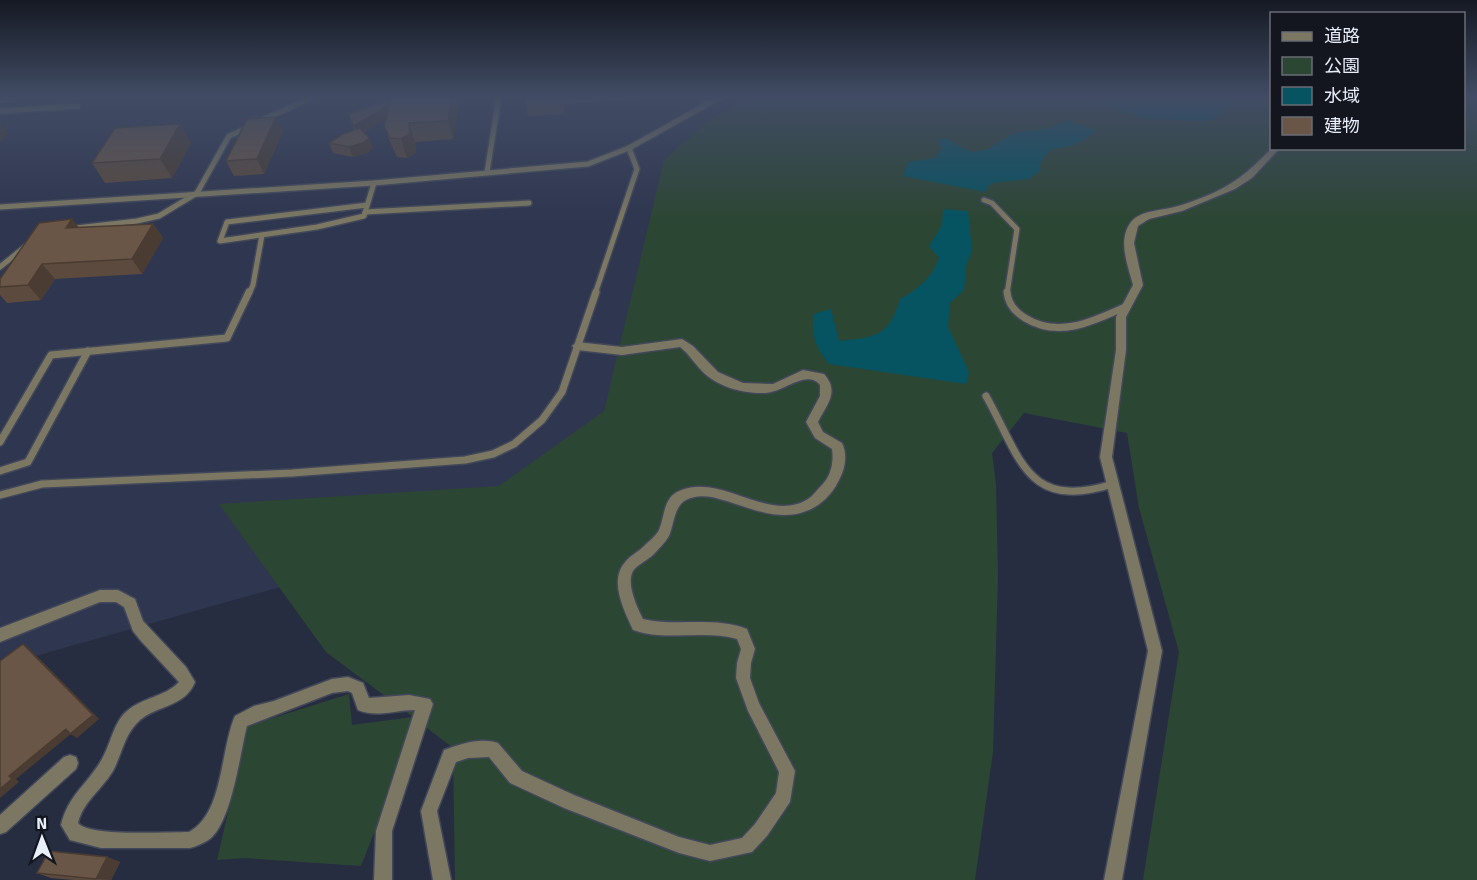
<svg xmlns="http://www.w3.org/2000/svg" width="1477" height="880" font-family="Signika,'Noto Sans JP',sans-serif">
	<rect width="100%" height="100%" fill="#272d40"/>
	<!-- built -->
	<path fill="#2f364f" d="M 0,97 L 818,97 L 621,491 L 0,666 Z"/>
	<!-- green -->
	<path fill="#2c4634" d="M 748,97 L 870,97 L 877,102 L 888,97 L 1271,97 L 1272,148 L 1464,148 L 1464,97 L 1477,97 L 1477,880 L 1143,880 L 1179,652 L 1139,508 L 1127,433 L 1024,413 L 992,453 L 996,484 L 998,575 L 993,752 L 975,880 L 455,880 L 453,748 L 418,721 L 361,866 L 244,858 L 217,860 L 248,726 L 349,694 L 352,725 L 413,717 L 326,652 L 219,504 L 499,486 L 604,411 L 664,160 L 703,125 Z"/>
	<!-- water -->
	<g fill="#065361">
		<path d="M 1088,97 L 1239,97 L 1213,120 L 1204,121 L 1145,119 Z"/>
		<path d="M 1066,120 L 1097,131 L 1074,145 L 1050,150 L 1039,164 L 1041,170 L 1029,179 L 991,183 L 985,192 L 903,176 L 908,162 L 935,158 L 941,149 L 938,140 L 947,138 L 962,148 L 973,152 L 988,149 L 1014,133 L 1051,128 Z"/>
		<path d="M 943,209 L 968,211 L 972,250 L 966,266 L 964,290 L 950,303 L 948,327 L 969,372 L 966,384 L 829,364 C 816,348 810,335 814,314 L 831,309 L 839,341 C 875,337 889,337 900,299 C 919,288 931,279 939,258 L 929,246 L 942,225 Z"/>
	</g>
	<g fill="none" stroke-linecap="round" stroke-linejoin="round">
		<!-- lane-far1 casing -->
		<g stroke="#42485a" stroke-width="8">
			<g id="lane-far1">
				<path d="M 0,111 L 78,106"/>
				<path d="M 263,120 L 312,97"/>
				<path d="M 487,172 L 499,97"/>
				<path d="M 984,200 L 992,203 L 1017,229 L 1007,294"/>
				<path d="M 367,205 L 227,222 L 220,241 L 317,227 L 364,216 L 374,183"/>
				<path d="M 0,207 L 374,183 L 588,164 L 629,148 L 720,97"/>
				<path d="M 365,212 L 529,203"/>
				<path d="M 76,228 L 137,221 L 159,216 L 197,193 L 229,136 L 247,128"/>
				<path d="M 0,267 L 26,246"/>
				<path d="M 249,294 L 253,285 L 262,235"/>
				<path d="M 595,294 L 637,169 L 629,148"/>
			</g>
		</g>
		<!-- lane casing -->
		<g stroke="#42485a" stroke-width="10">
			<g id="lane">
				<path d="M 1007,292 C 1008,304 1015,312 1025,318 C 1059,339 1094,321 1127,306"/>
				<path d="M 986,396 C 1021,458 1026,511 1113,484"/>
				<path d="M 0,442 L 51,355 L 227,338 L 249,292"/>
				<path d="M 0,471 L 28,462 L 88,351"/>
				<path d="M 0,495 L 42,484 L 292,473 L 465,460 L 493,454 L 514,444 L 542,420 L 562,392 L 596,292"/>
			</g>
		</g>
		<!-- street casing -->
		<g stroke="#42485a" stroke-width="3">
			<g id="street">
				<path d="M 1272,148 L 1280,148 L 1252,178 L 1235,189 L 1182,211 L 1149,219 L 1138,226 L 1134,243 L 1143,285 L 1126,317 L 1126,350 L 1112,457 L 1162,651 L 1122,880 L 1104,880 L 1148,651 L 1100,457 L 1116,350 L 1116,317 L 1133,285 C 1128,266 1117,240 1131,222 C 1141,210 1160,211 1174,207 C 1187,204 1201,198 1213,193 C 1239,181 1252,168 1272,148 Z"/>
				<path d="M 682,339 L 693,346 L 718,372 L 743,383 L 773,384 L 803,370 L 824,374 C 840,392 827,404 818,422 L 823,432 L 842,443 C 848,455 845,470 838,482 C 832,494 821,505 809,510 C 764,530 717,483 686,500 C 674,506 674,525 669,536 C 665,543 659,548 654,554 C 648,560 638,564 633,571 C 626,584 637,607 643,619 C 677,627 713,616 747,629 L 755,649 L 751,663 L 750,678 L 759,703 L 795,771 L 790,802 L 767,836 L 752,852 L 710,861 L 679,853 L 564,808 L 510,783 L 489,757 L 468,758 L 456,762 L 437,811 L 451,880 L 433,880 L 421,811 L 444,750 C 460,744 481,737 498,743 L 522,771 L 574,795 L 679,837 L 710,845 L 742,838 L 755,824 L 776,793 L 779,772 L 748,711 L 736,678 L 737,663 L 741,649 L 737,639 C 703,629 666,642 633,630 C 624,610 608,580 626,561 C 631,555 638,552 643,547 C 648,542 656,536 659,530 C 665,516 663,498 679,491 C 721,472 769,524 808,499 C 813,496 817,490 821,486 C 831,476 834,463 832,449 L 815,438 L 806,422 L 820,396 L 820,385 C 807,369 784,392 766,393 C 744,394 717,387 702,371 C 694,363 689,354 680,347 L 622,355 L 577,350 L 572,346 L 577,342 L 622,347 Z"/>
				<path d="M 100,590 L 118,590 L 135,599 L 143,621 L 186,667 L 195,682 C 185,707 158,705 140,720 C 125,733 122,753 114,769 C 104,788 83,801 78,823 C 89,837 169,832 189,832 C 224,813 220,750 235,716 L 254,706 L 274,701 L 332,679 L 348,677 L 363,683 L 369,698 L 409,695 L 430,699 L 433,704 L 392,831 L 392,880 L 374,880 L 376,831 L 415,710 C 396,710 376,718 358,710 L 352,693 L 348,691 L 332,693 L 247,726 C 240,754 232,819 211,838 C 206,842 197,846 190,848 L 101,848 L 70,840 L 61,825 C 68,795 88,784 102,759 C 111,744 113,723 127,711 C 143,697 165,697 179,682 L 141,641 L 133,631 L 124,607 L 116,602 L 100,602 L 0,642 L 0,628 Z"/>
				<path d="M 70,755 L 76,757 L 78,763 L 76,769 L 6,832 L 0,834 L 0,815 L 64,757 Z"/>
			</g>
		</g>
		<!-- lane-far1 -->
		<use href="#lane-far1" stroke="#7b7762" stroke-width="5"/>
		<!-- lane -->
		<use href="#lane" stroke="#7b7762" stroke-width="7"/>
		<!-- street -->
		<use href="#street" fill="#7b7762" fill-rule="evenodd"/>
	</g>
	<!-- wall -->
	<g fill="#5b4a3d">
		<path d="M 0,97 L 18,97 L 13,103 L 2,103 L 0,105 Z"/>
		<path d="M 392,97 L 457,97 L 459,105 L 453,139 L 415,142 L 416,153 L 407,158 L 397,157 L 391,144 L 384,126 L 386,118 L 364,132 L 373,147 L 367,153 L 353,157 L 333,153 L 329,143 L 354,130 L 348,114 L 389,107 Z"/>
		<path d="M 525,97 L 655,97 L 565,104 L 564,114 L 528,116 Z"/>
		<path d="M 180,124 L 191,143 L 172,178 L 105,183 L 92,163 Z"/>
		<path d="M 283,131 L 264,174 L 234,176 L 226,161 Z"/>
		<path d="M 153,224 L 163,238 L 142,274 L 55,279 L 41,300 L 7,303 L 0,295 L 0,279 L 79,228 Z"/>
		<path d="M 107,857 L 120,862 L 111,880 L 74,880 L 51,878 L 37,873 Z"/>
	</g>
	<!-- shaded-wall -->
	<g fill="#4a3c32">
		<path d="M 8,97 L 18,97 L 13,103 Z"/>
		<path d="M 452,97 L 457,97 L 459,105 L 453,139 L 448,121 Z"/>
		<path d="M 561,97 L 563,97 L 565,104 L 564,114 Z"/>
		<path d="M 389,105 L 392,115 L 357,136 L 354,126 Z"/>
		<path d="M 276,117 L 283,131 L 264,174 L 257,159 Z"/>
		<path d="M 0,123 L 8,133 L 0,143 Z"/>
		<path d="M 409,123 L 415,142 L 416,153 L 407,158 L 401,139 Z"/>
		<path d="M 180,124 L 191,143 L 172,178 L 160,159 Z"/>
		<path d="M 369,138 L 373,147 L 367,153 L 353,157 L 349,147 Z"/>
		<path d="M 72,219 L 84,234 L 66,228 Z"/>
		<path d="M 153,224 L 163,238 L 142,274 L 132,259 Z"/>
		<path d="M 42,264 L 55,279 L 41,300 L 28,285 Z"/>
		<path d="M 23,644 L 29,648 L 99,719 L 77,738 L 70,734 Z"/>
		<path d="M 66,729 L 72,733 L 16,779 L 19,782 L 0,798 L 0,789 L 9,776 Z"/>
		<path d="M 107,857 L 120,862 L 111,880 L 96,879 Z"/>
	</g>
	<!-- building -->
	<g fill="#6a5647" stroke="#4a3c32" stroke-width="1.5">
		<path d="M 392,97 L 452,97 L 448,121 L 409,123 L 410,134 L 401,139 L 390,138 L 384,126 Z"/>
		<path d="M 525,97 L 561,97 L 525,99 Z"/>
		<path d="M 387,102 L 389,105 L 354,126 L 348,114 Z"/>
		<path d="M 276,117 L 257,159 L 226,161 L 247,119 Z"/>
		<path d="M 180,124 L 160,159 L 92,163 L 115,128 Z"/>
		<path d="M 360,128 L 369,138 L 363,143 L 349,147 L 329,143 L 343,134 Z"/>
		<path d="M 72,219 L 66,228 L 153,224 L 132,259 L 42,264 L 28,285 L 0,287 L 0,279 L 39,223 Z"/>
		<path d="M 23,644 L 93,715 L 70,734 L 66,729 L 9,776 L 12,779 L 0,789 L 0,661 Z"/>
		<path d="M 49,851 L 107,857 L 96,879 L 37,873 Z"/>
	</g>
	<!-- sky -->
	<linearGradient id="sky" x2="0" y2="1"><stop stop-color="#151923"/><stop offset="0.44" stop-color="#414c64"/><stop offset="1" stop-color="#414c64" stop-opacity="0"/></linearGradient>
	<rect width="1477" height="220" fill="url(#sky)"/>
	<!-- legend -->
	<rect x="1270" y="12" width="195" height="138" fill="#13161e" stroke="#696c76" stroke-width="1.5"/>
	<rect x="1282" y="32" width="30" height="9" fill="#7b7762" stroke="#696c76" stroke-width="1.5"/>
	<text x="1324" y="42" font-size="18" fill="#e9eefb">道路</text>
	<rect x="1282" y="57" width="30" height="18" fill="#2c4634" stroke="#696c76" stroke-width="1.5"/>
	<text x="1324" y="72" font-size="18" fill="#e9eefb">公園</text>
	<rect x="1282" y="87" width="30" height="18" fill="#065361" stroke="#696c76" stroke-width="1.5"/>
	<text x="1324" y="102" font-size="18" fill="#e9eefb">水域</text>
	<rect x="1282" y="117" width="30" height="18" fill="#6a5647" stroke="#696c76" stroke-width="1.5"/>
	<text x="1324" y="132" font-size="18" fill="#e9eefb">建物</text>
	<!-- north arrow -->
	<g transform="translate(42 838) rotate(359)" stroke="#13161e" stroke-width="4.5" paint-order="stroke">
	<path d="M0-4.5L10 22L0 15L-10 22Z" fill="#e9eefb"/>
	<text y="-9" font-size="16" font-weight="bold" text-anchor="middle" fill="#e9eefb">N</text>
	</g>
</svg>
